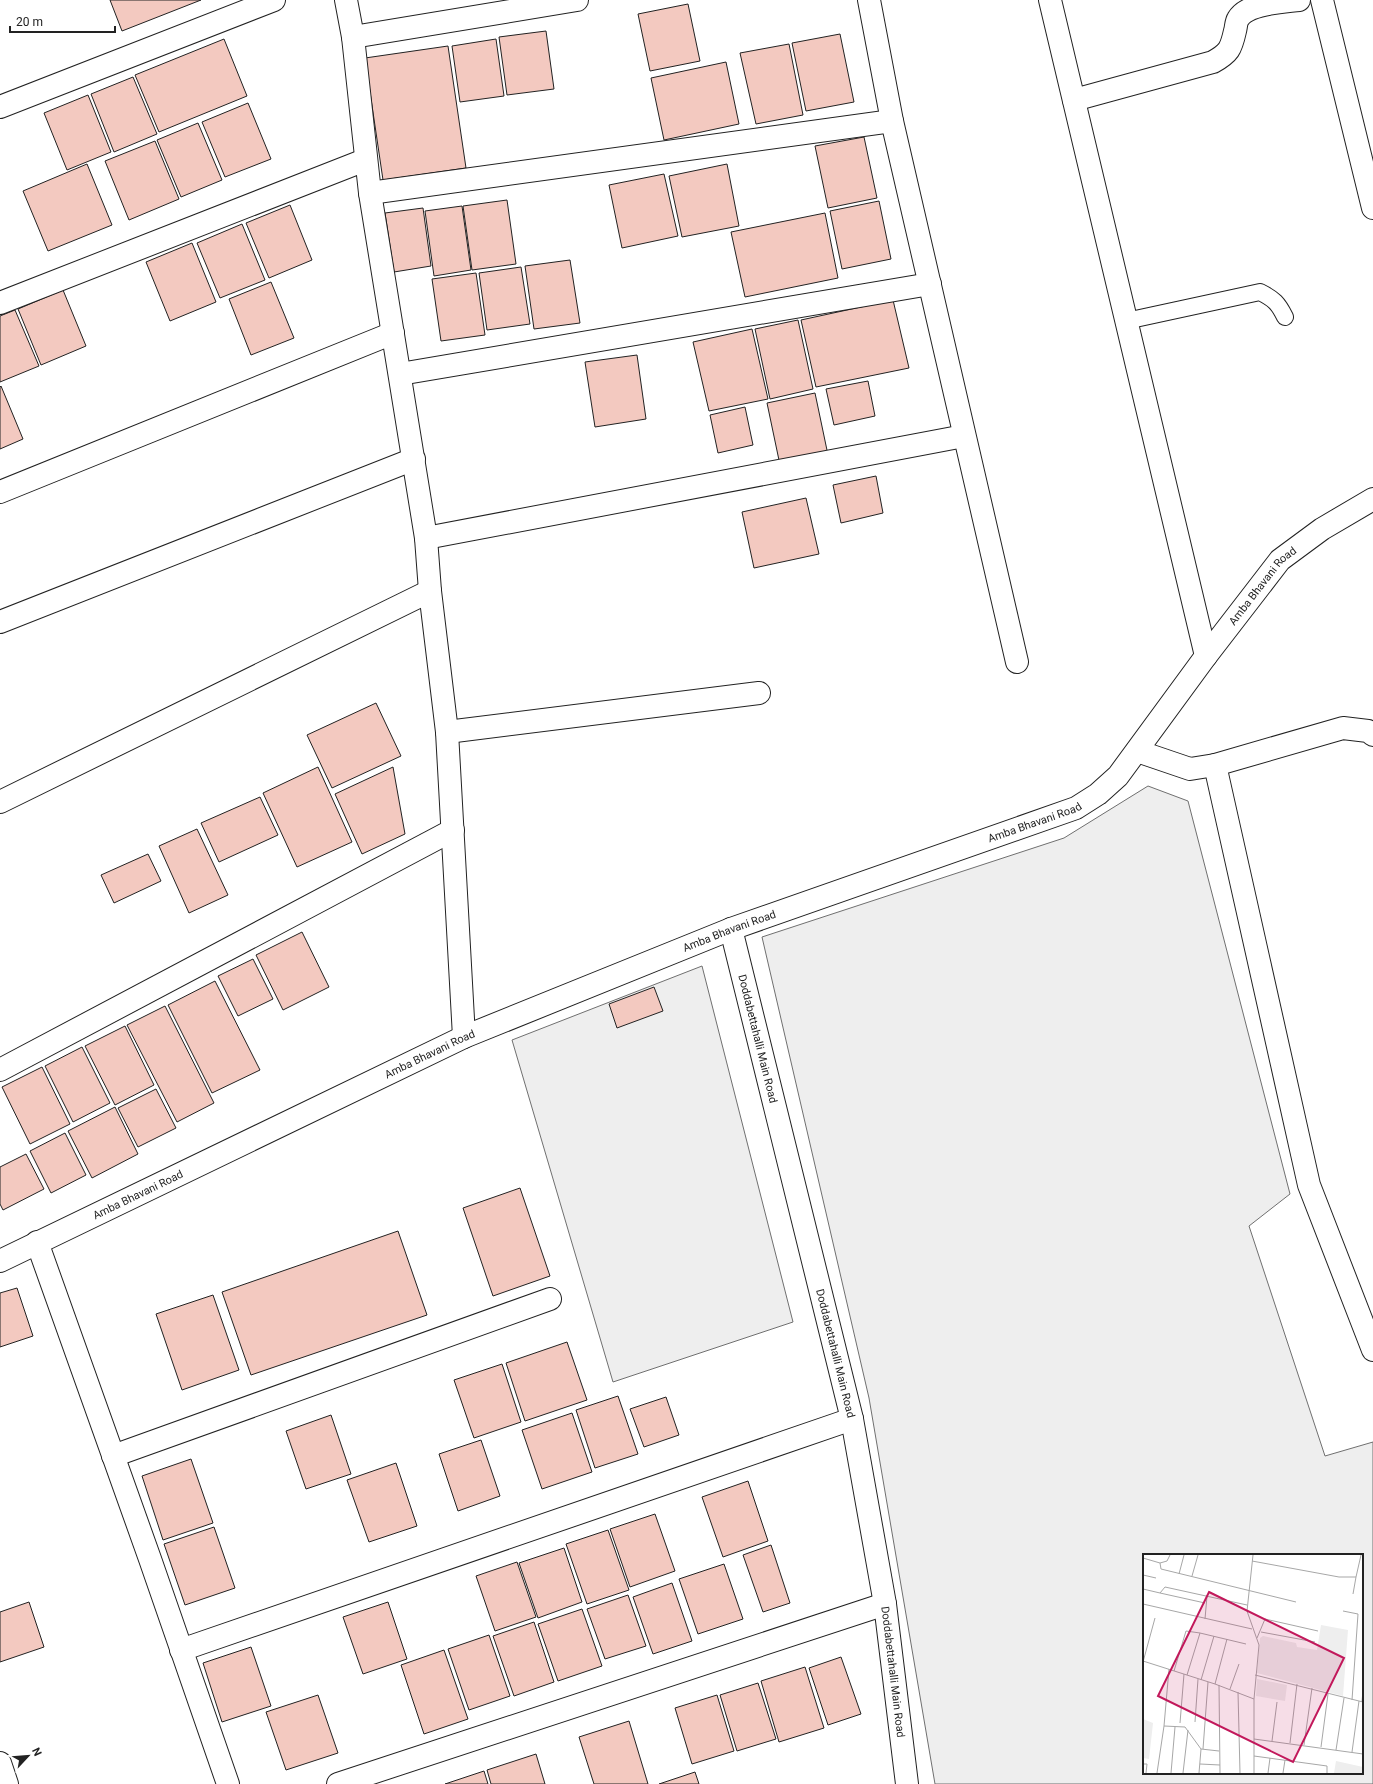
<svg xmlns="http://www.w3.org/2000/svg" width="1373" height="1784" font-family="Roboto,sans-serif">
	<rect width="100%" height="100%" fill="#fff"/>
	<!-- green -->
	<g fill="#eee" stroke="#6f6f6f" fill-rule="evenodd">
		<path d="M 1148,786 L 1188,801 L 1290,1194 L 1249,1226 L 1325,1456 L 1373,1442 L 1373,1784 L 935,1784 L 869,1398 L 762,937 L 1064,838 ZM 1144,1555 L 1362,1555 L 1362,1773 L 1144,1773 Z"/>
		<path d="M 702,966 L 793,1322 L 613,1382 L 512,1040 Z"/>
	</g>
	<!-- building -->
	<g fill="#f3c9c0" stroke="#222">
		<path d="M 110,0 L 201,0 L 122,31 Z"/>
		<path d="M 688,4 L 700,61 L 650,71 L 638,14 Z"/>
		<path d="M 546,31 L 554,89 L 507,95 L 499,37 Z"/>
		<path d="M 840,34 L 854,102 L 806,111 L 792,43 Z"/>
		<path d="M 224,39 L 247,96 L 159,132 L 135,75 Z"/>
		<path d="M 496,39 L 504,96 L 460,102 L 452,46 Z"/>
		<path d="M 789,44 L 803,115 L 756,124 L 740,53 Z"/>
		<path d="M 448,46 L 466,168 L 383,180 L 365,58 Z"/>
		<path d="M 726,62 L 739,124 L 664,140 L 651,78 Z"/>
		<path d="M 133,77 L 157,134 L 114,152 L 91,94 Z"/>
		<path d="M 88,95 L 111,152 L 67,170 L 44,113 Z"/>
		<path d="M 248,103 L 271,159 L 225,177 L 202,122 Z"/>
		<path d="M 198,123 L 222,180 L 181,197 L 157,140 Z"/>
		<path d="M 864,137 L 877,198 L 828,208 L 815,146 Z"/>
		<path d="M 155,141 L 179,199 L 129,220 L 105,161 Z"/>
		<path d="M 87,164 L 112,225 L 48,251 L 23,191 Z"/>
		<path d="M 727,164 L 739,226 L 682,237 L 669,176 Z"/>
		<path d="M 664,174 L 678,236 L 622,248 L 609,185 Z"/>
		<path d="M 507,200 L 516,264 L 472,270 L 463,206 Z"/>
		<path d="M 879,201 L 891,259 L 842,269 L 830,211 Z"/>
		<path d="M 290,205 L 312,260 L 269,278 L 246,223 Z"/>
		<path d="M 462,206 L 471,270 L 434,276 L 425,211 Z"/>
		<path d="M 423,208 L 431,266 L 394,272 L 385,213 Z"/>
		<path d="M 825,213 L 838,278 L 745,297 L 731,232 Z"/>
		<path d="M 242,224 L 265,280 L 220,298 L 197,243 Z"/>
		<path d="M 192,243 L 216,302 L 170,321 L 146,262 Z"/>
		<path d="M 570,260 L 580,323 L 534,329 L 525,266 Z"/>
		<path d="M 521,267 L 530,324 L 487,330 L 479,273 Z"/>
		<path d="M 476,273 L 485,335 L 441,341 L 432,279 Z"/>
		<path d="M 271,282 L 294,338 L 251,355 L 229,299 Z"/>
		<path d="M 63,290 L 86,346 L 41,365 L 18,309 Z"/>
		<path d="M 893,300 L 909,368 L 816,387 L 801,320 Z"/>
		<path d="M 15,310 L 39,366 L 0,382 L 0,316 Z"/>
		<path d="M 798,320 L 813,389 L 770,399 L 755,329 Z"/>
		<path d="M 752,329 L 768,399 L 709,411 L 693,342 Z"/>
		<path d="M 637,355 L 646,419 L 595,427 L 585,362 Z"/>
		<path d="M 868,381 L 875,416 L 834,425 L 826,389 Z"/>
		<path d="M 1,386 L 23,439 L 0,449 L 0,387 Z"/>
		<path d="M 815,393 L 828,455 L 780,465 L 767,403 Z"/>
		<path d="M 745,407 L 753,445 L 718,453 L 710,415 Z"/>
		<path d="M 876,476 L 883,513 L 841,523 L 833,485 Z"/>
		<path d="M 806,498 L 819,554 L 754,568 L 742,512 Z"/>
		<path d="M 376,703 L 401,756 L 332,788 L 307,735 Z"/>
		<path d="M 318,767 L 352,842 L 297,867 L 263,793 Z"/>
		<path d="M 393,767 L 405,834 L 362,854 L 335,794 Z"/>
		<path d="M 260,797 L 278,835 L 219,862 L 201,823 Z"/>
		<path d="M 197,829 L 228,895 L 189,913 L 159,846 Z"/>
		<path d="M 148,854 L 161,881 L 114,903 L 101,875 Z"/>
		<path d="M 302,932 L 329,987 L 283,1010 L 256,955 Z"/>
		<path d="M 253,959 L 273,999 L 238,1016 L 218,976 Z"/>
		<path d="M 215,981 L 260,1070 L 212,1093 L 168,1005 Z"/>
		<path d="M 654,987 L 663,1011 L 617,1028 L 609,1004 Z"/>
		<path d="M 165,1006 L 214,1103 L 177,1122 L 127,1025 Z"/>
		<path d="M 125,1026 L 154,1085 L 115,1105 L 85,1046 Z"/>
		<path d="M 82,1047 L 110,1103 L 73,1122 L 45,1066 Z"/>
		<path d="M 42,1067 L 70,1124 L 30,1144 L 2,1087 Z"/>
		<path d="M 156,1089 L 176,1128 L 138,1147 L 118,1108 Z"/>
		<path d="M 115,1107 L 138,1154 L 92,1178 L 68,1131 Z"/>
		<path d="M 65,1133 L 86,1175 L 51,1193 L 30,1151 Z"/>
		<path d="M 26,1154 L 44,1189 L 3,1210 L 0,1204 L 0,1167 Z"/>
		<path d="M 520,1188 L 550,1276 L 493,1296 L 463,1208 Z"/>
		<path d="M 398,1231 L 427,1315 L 251,1375 L 222,1292 Z"/>
		<path d="M 17,1288 L 33,1336 L 0,1347 L 0,1293 Z"/>
		<path d="M 213,1295 L 239,1370 L 182,1390 L 156,1314 Z"/>
		<path d="M 567,1342 L 587,1400 L 525,1421 L 506,1363 Z"/>
		<path d="M 502,1364 L 521,1422 L 474,1438 L 454,1380 Z"/>
		<path d="M 618,1396 L 638,1454 L 595,1468 L 576,1410 Z"/>
		<path d="M 666,1397 L 679,1435 L 644,1447 L 630,1409 Z"/>
		<path d="M 572,1413 L 592,1472 L 542,1489 L 522,1430 Z"/>
		<path d="M 331,1415 L 351,1474 L 306,1489 L 286,1431 Z"/>
		<path d="M 481,1440 L 500,1496 L 458,1511 L 439,1454 Z"/>
		<path d="M 191,1459 L 213,1523 L 163,1540 L 142,1476 Z"/>
		<path d="M 396,1463 L 417,1526 L 369,1542 L 347,1480 Z"/>
		<path d="M 748,1481 L 768,1541 L 723,1557 L 702,1497 Z"/>
		<path d="M 655,1514 L 675,1571 L 630,1587 L 610,1529 Z"/>
		<path d="M 214,1527 L 235,1588 L 185,1605 L 164,1544 Z"/>
		<path d="M 608,1530 L 629,1590 L 587,1604 L 566,1544 Z"/>
		<path d="M 771,1545 L 790,1603 L 763,1612 L 743,1555 Z"/>
		<path d="M 564,1548 L 582,1602 L 538,1618 L 519,1563 Z"/>
		<path d="M 517,1562 L 536,1617 L 495,1631 L 476,1576 Z"/>
		<path d="M 724,1564 L 743,1619 L 698,1634 L 679,1579 Z"/>
		<path d="M 672,1583 L 692,1641 L 653,1654 L 633,1597 Z"/>
		<path d="M 628,1595 L 646,1646 L 605,1659 L 587,1609 Z"/>
		<path d="M 29,1602 L 44,1647 L 0,1662 L 0,1612 Z"/>
		<path d="M 388,1602 L 407,1659 L 363,1674 L 343,1617 Z"/>
		<path d="M 582,1609 L 602,1666 L 558,1681 L 538,1624 Z"/>
		<path d="M 534,1622 L 554,1682 L 514,1696 L 493,1636 Z"/>
		<path d="M 489,1635 L 510,1696 L 469,1710 L 448,1649 Z"/>
		<path d="M 251,1647 L 271,1706 L 222,1722 L 203,1663 Z"/>
		<path d="M 444,1650 L 468,1719 L 424,1734 L 401,1665 Z"/>
		<path d="M 841,1657 L 861,1714 L 828,1725 L 809,1668 Z"/>
		<path d="M 805,1667 L 824,1728 L 779,1742 L 761,1681 Z"/>
		<path d="M 758,1683 L 776,1739 L 737,1751 L 720,1695 Z"/>
		<path d="M 318,1695 L 338,1753 L 286,1770 L 266,1712 Z"/>
		<path d="M 717,1695 L 734,1751 L 692,1764 L 675,1708 Z"/>
		<path d="M 629,1721 L 648,1784 L 594,1784 L 579,1737 Z"/>
		<path d="M 536,1754 L 545,1784 L 491,1784 L 487,1770 Z"/>
		<path d="M 484,1771 L 488,1784 L 445,1784 Z"/>
		<path d="M 695,1772 L 699,1784 L 659,1784 Z"/>
	</g>
	<g fill="none" stroke-linecap="round" stroke-linejoin="round">
		<!-- service casing -->
		<g stroke="#222" stroke-width="18">
			<path id="service" d="M 1126,321 L 1260,292 C 1274,299 1278,303 1285,317"/>
		</g>
		<!-- minor casing -->
		<g stroke="#222" stroke-width="24">
			<g id="minor">
				<path d="M 869,0 L 892,121"/>
				<path d="M 1050,0 L 1206,656"/>
				<path d="M 1322,0 L 1373,208"/>
				<path d="M 353,37 L 577,0"/>
				<path d="M 1074,100 L 1213,62 C 1229,53 1231,49 1235,31 C 1236,28 1236,22 1238,19 C 1247,3 1282,2 1299,0"/>
				<path d="M 0,107 L 274,0"/>
				<path d="M 370,193 L 892,121 L 1017,662"/>
				<path d="M 0,303 L 365,160"/>
				<path d="M 400,374 L 930,284"/>
				<path d="M 0,492 L 393,333"/>
				<path d="M 426,538 L 964,436"/>
				<path d="M 0,622 L 414,459"/>
				<path d="M 447,732 L 759,693"/>
				<path d="M 1137,751 L 1190,769 L 1215,765 L 1343,728 L 1368,731 L 1373,735"/>
				<path d="M 1215,765 L 1309,1185 L 1373,1350"/>
				<path d="M 0,802 L 430,591"/>
				<path d="M 0,1070 L 453,830"/>
				<path d="M 37,1242 L 150,1559 L 228,1784"/>
				<path d="M 113,1456 L 550,1299"/>
				<path d="M 181,1650 L 852,1419"/>
				<path d="M 0,1763 L 7,1784"/>
				<path d="M 338,1784 L 885,1604"/>
			</g>
		</g>
		<!-- tertiary casing -->
		<g stroke="#222" stroke-width="24">
			<g id="tertiary">
				<path d="M 346,0 L 353,37 L 370,193 L 426,538 L 430,591 L 447,732 L 464,1037"/>
				<path id="s1" d="M 731,929 L 852,1419 L 885,1604 L 907,1784"/>
				<path id="s2" d="M 0,1261 L 464,1037 L 731,929 L 1076,808 L 1098,794 L 1118,776 L 1206,656 L 1280,560 L 1322,529 L 1373,499"/>
			</g>
		</g>
		<!-- service -->
		<use href="#service" stroke="#fff" stroke-width="16"/>
		<!-- minor -->
		<use href="#minor" stroke="#fff" stroke-width="22"/>
		<!-- tertiary -->
		<use href="#tertiary" stroke="#fff" stroke-width="22"/>
	</g>
	<g text-anchor="middle" stroke-width="3" stroke-linejoin="round" paint-order="stroke">
		<!-- street labels -->
		<g font-size="11" fill="#222" stroke="#fff">
			<text dy="4" stroke="none"><textPath href="#s2" startOffset="1461">Amba Bhavani Road</textPath></text>
			<text dy="4" stroke="none"><textPath href="#s2" startOffset="1125">Amba Bhavani Road</textPath></text>
			<text dy="4" stroke="none"><textPath href="#s2" startOffset="801">Amba Bhavani Road</textPath></text>
			<text dy="4" stroke="none"><textPath href="#s1" startOffset="113">Doddabettahalli Main Road</textPath></text>
			<text dy="4" stroke="none"><textPath href="#s2" startOffset="477">Amba Bhavani Road</textPath></text>
			<text dy="4" stroke="none"><textPath href="#s2" startOffset="153">Amba Bhavani Road</textPath></text>
			<text dy="4" stroke="none"><textPath href="#s1" startOffset="437">Doddabettahalli Main Road</textPath></text>
			<text dy="4" stroke="none"><textPath href="#s1" startOffset="761">Doddabettahalli Main Road</textPath></text>
		</g>
	</g>
	<!-- overview -->
	<g transform="translate(1143 1554)">
		<rect width="220" height="220" fill="#fff"/>
		<path d="M 178,71 L 205,76 L 200,142 L 114,119 L 117,84 L 120,82 L 153,89 L 154,93 L 174,96 ZM 114,125 L 144,131 L 142,147 L 113,142 ZM 0,165 L 10,169 L 6,205 L 0,204 ZM 193,207 L 220,213 L 220,219 L 191,219 Z" fill="#eee"/>
		<path fill="none" stroke="#a7a7a7" stroke-width="1" d="M 110,1 L 104,57 L 116,91 L 111,145 L 111,219M 0,4 L 17,9 L 18,15 L 153,48M 109,7 L 196,23 L 213,23 L 218,1M 17,9 L 24,7 L 27,1M 36,20 L 41,1M 0,21 L 13,24M 49,22 L 55,1M 0,35 L 17,39 L 22,33 L 104,51M 17,39 L 62,49M 210,40 L 213,23M 0,50 L 109,75M 200,57 L 215,60 L 209,146M 62,65 L 64,42M 118,78 L 172,88M 114,84 L 122,65 L 175,77M 0,107 L 72,130 L 111,145M 0,108 L 12,64M 31,117 L 43,77 L 57,79M 44,121 L 57,79 L 103,90M 112,121 L 220,148M 58,126 L 71,82M 72,130 L 84,85M 76,131 L 77,219M 87,135 L 96,110M 95,138 L 97,219M 219,148 L 220,136M 52,168 L 55,125M 37,169 L 41,120M 21,172 L 26,115M 111,185 L 220,200M 129,187 L 134,148M 147,189 L 154,130M 161,191 L 169,134M 178,193 L 185,140M 60,195 L 65,128M 193,196 L 201,144M 209,198 L 216,147M 111,202 L 184,212 L 184,219M 0,210 L 4,210 L 3,219M 57,210 L 77,211M 14,219 L 21,172 L 42,173 L 58,195 L 76,197M 28,219 L 32,173M 40,219 L 45,176M 56,219 L 58,195M 125,219 L 127,204M 140,219 L 142,206"/>
		<path fill="#c2185b" fill-opacity="0.15" stroke="#c2185b" stroke-width="2" d="M 66,38 L 201,104 L 150,208 L 15,142 Z"/>
		<rect width="220" height="220" fill="none" stroke="#222" stroke-width="2"/>
	</g>
	<!-- north arrow -->
	<g transform="translate(28 1756) rotate(64)" stroke="#ffffff" stroke-width="3" paint-order="stroke">
	<path d="M0-3L7 15L0 10L-7 15Z" fill="#222222"/>
	<text y="-6" font-size="11" font-weight="bold" text-anchor="middle" fill="#222222">N</text>
	</g>
	<!-- scale -->
	<path d="M10 26v6h105v-6" fill="none" stroke="#222222" stroke-width="2"/>
	<text x="16" y="26" font-size="12" fill="#222222" stroke="#ffffff" stroke-width="3" paint-order="stroke">20 m</text>
</svg>
